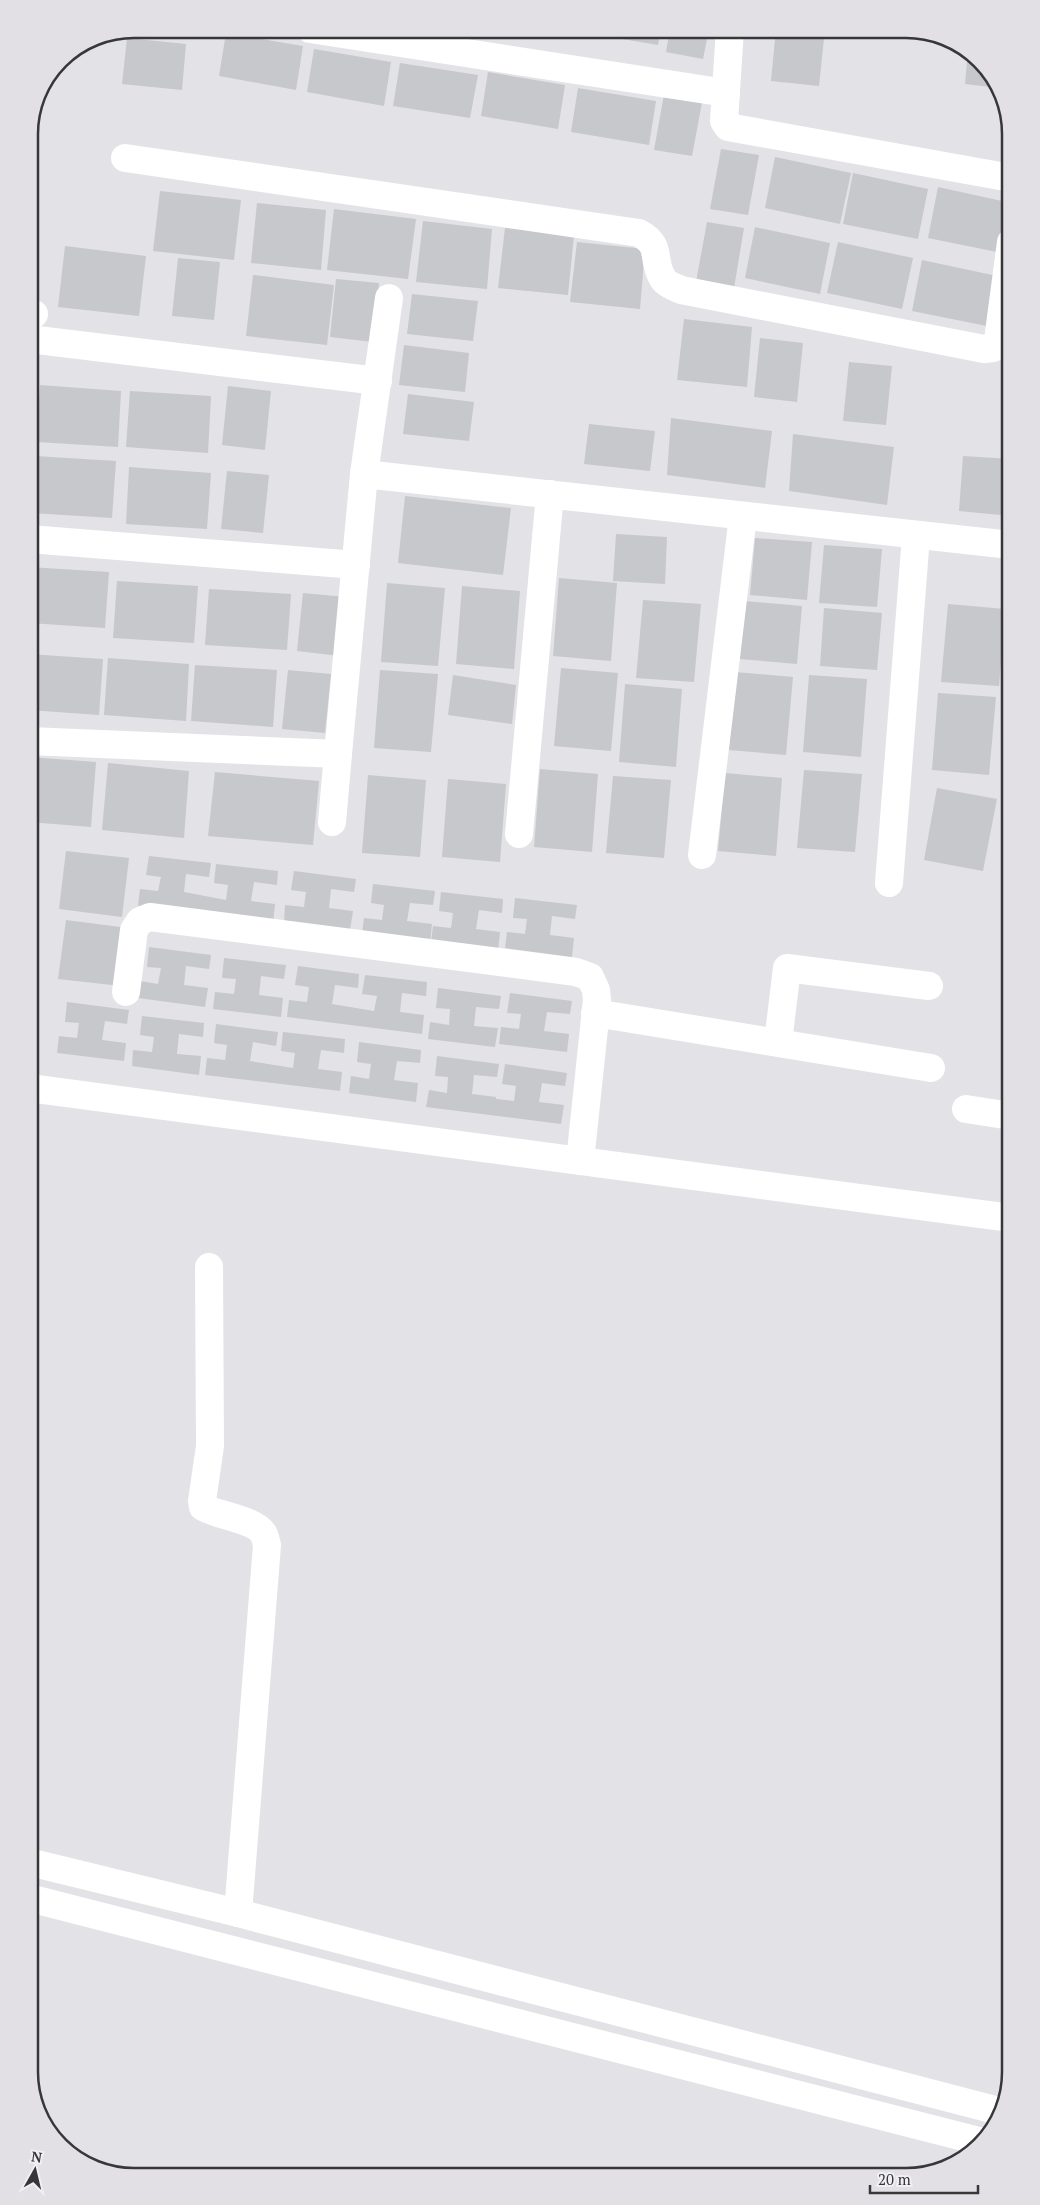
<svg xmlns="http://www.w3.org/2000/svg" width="1040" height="2205" font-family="'PT Serif',serif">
	<rect width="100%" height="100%" fill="#e3e2e6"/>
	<!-- building -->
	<g fill="#c7c8cc">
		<path d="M 581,29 L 661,29 L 658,45 L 581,32 Z"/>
		<path d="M 670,29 L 709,29 L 703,59 L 666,52 Z"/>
		<path d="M 776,29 L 825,29 L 819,86 L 771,81 Z"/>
		<path d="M 226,33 L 303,46 L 296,90 L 219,76 Z"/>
		<path d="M 127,38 L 186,44 L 182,90 L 122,84 Z"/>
		<path d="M 314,49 L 391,62 L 384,106 L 307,92 Z"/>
		<path d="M 968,50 L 970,50 L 999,88 L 965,84 Z"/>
		<path d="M 400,63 L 478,75 L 470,118 L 393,106 Z"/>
		<path d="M 488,72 L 565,85 L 558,129 L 481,116 Z"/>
		<path d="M 578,88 L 656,101 L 649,145 L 571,132 Z"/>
		<path d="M 665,89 L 703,97 L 692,156 L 654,150 Z"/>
		<path d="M 721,149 L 759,155 L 748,215 L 710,209 Z"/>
		<path d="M 775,157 L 851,173 L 840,224 L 765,208 Z"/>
		<path d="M 853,173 L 928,189 L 918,239 L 843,224 Z"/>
		<path d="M 938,187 L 1011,203 L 1011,213 L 1002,253 L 928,238 Z"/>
		<path d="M 160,191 L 241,200 L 234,260 L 153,251 Z"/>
		<path d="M 257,203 L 326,210 L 321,270 L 251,263 Z"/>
		<path d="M 334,209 L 416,219 L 408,279 L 327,270 Z"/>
		<path d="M 423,221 L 492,229 L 487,289 L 416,282 Z"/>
		<path d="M 707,222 L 744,228 L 734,288 L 696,282 Z"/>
		<path d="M 755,227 L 830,243 L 820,294 L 745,278 Z"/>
		<path d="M 505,228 L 574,235 L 568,295 L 498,288 Z"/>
		<path d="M 577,242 L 645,249 L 640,309 L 570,302 Z"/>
		<path d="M 838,242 L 913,258 L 902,309 L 827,293 Z"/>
		<path d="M 65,246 L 146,256 L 139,316 L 58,307 Z"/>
		<path d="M 178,258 L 220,262 L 214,320 L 172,316 Z"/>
		<path d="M 922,260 L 997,276 L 987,326 L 912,311 Z"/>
		<path d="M 253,275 L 334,285 L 327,345 L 246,336 Z"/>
		<path d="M 336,279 L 379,283 L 373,342 L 330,337 Z"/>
		<path d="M 412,294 L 478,301 L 473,341 L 407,334 Z"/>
		<path d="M 684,319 L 752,327 L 747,387 L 677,380 Z"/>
		<path d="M 760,338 L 803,343 L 797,402 L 754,397 Z"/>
		<path d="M 404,345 L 469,353 L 465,392 L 399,385 Z"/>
		<path d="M 849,362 L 892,366 L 886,425 L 843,421 Z"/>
		<path d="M 40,385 L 121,391 L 118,447 L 37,442 Z"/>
		<path d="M 228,386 L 271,391 L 265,450 L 222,445 Z"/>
		<path d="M 130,391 L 211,396 L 208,453 L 126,447 Z"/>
		<path d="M 408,394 L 474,402 L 469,441 L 403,434 Z"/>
		<path d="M 671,418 L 772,431 L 765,488 L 667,475 Z"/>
		<path d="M 589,424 L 655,431 L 650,471 L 584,464 Z"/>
		<path d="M 793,434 L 894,447 L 887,505 L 789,491 Z"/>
		<path d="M 35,456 L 116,461 L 112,518 L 31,513 Z"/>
		<path d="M 963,456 L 1011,459 L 1011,516 L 959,511 Z"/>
		<path d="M 129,467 L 211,473 L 207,529 L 126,524 Z"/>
		<path d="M 227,471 L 269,475 L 263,533 L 221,529 Z"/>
		<path d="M 405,496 L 511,508 L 503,575 L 398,563 Z"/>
		<path d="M 616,534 L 667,537 L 665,584 L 613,581 Z"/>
		<path d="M 755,538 L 812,542 L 807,600 L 750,595 Z"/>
		<path d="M 824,545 L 882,549 L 877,607 L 819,603 Z"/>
		<path d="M 29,567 L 109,572 L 105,628 L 29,623 Z"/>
		<path d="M 559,578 L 617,583 L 611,661 L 553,656 Z"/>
		<path d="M 117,581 L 198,586 L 194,643 L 113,638 Z"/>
		<path d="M 387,583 L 445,588 L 438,666 L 381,662 Z"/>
		<path d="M 462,586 L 520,591 L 514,669 L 456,664 Z"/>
		<path d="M 209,589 L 291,594 L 287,650 L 205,645 Z"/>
		<path d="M 303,593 L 346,597 L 340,656 L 297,651 Z"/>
		<path d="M 643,600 L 701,604 L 694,682 L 636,678 Z"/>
		<path d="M 744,601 L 802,606 L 797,664 L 740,659 Z"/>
		<path d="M 948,604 L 1005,609 L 999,686 L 941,682 Z"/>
		<path d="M 824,608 L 882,613 L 877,670 L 820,666 Z"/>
		<path d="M 29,654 L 103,659 L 99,715 L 29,710 Z"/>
		<path d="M 108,658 L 189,664 L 186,721 L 104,715 Z"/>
		<path d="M 195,665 L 277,670 L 273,727 L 191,721 Z"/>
		<path d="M 561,668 L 618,673 L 611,751 L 554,746 Z"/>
		<path d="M 288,670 L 331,674 L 325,733 L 282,729 Z"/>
		<path d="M 380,670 L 438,674 L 431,752 L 374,748 Z"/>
		<path d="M 735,672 L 793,677 L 786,755 L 729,750 Z"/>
		<path d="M 453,675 L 516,685 L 512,724 L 448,715 Z"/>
		<path d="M 809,675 L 867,679 L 861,757 L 803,752 Z"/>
		<path d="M 625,684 L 682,689 L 676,767 L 619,762 Z"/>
		<path d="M 938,693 L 996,697 L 989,775 L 932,770 Z"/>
		<path d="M 29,757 L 96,762 L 91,827 L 29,822 Z"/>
		<path d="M 108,763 L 189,771 L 184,838 L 102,830 Z"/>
		<path d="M 540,769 L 598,774 L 592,852 L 534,847 Z"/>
		<path d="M 804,770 L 862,774 L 855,852 L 797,848 Z"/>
		<path d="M 215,772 L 319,781 L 313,845 L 208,836 Z"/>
		<path d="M 725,773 L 782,778 L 776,856 L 718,851 Z"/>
		<path d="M 368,775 L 426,780 L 420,857 L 362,853 Z"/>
		<path d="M 613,776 L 671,780 L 664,858 L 606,853 Z"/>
		<path d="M 448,779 L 506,784 L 500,862 L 442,857 Z"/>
		<path d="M 937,788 L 997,799 L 983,871 L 924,860 Z"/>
		<path d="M 66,851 L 129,858 L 122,917 L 59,909 Z"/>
		<path d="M 149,856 L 211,863 L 209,877 L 186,874 L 184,892 L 226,900 L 228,885 L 214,883 L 216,864 L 278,871 L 277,885 L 254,882 L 251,901 L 275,904 L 273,923 L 138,906 L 140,889 L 158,891 L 161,877 L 146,875 Z"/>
		<path d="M 294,871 L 356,879 L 354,892 L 331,889 L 329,908 L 353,911 L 350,930 L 284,922 L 285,905 L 304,907 L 306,892 L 291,890 Z"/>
		<path d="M 373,884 L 435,891 L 433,905 L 410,903 L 407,921 L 432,924 L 430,943 L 362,934 L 364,918 L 382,920 L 384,905 L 371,903 Z"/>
		<path d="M 441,892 L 503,899 L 502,913 L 479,910 L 476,929 L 500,932 L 498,951 L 431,942 L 433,926 L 451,928 L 453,913 L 439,911 Z"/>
		<path d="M 515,898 L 577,905 L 575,919 L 552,916 L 550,935 L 574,938 L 572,957 L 505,948 L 507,932 L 525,934 L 527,919 L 513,918 Z"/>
		<path d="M 66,920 L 128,928 L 121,986 L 58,979 Z"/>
		<path d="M 149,947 L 211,955 L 209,969 L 186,966 L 184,985 L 208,988 L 205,1007 L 138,998 L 140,981 L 158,984 L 161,968 L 147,967 Z"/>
		<path d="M 224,958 L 286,965 L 284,979 L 261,976 L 259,995 L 283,998 L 281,1017 L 213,1009 L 215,992 L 234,994 L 236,979 L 222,978 Z"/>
		<path d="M 298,966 L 359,974 L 358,988 L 335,985 L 332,1004 L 374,1011 L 377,996 L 362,994 L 365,975 L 427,982 L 426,996 L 402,993 L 400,1012 L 424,1015 L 422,1034 L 287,1017 L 289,1000 L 307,1002 L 309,987 L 295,985 Z"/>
		<path d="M 438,988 L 501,996 L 499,1009 L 476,1007 L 474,1026 L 498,1028 L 495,1047 L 428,1039 L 430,1022 L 449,1025 L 450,1009 L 436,1008 Z"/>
		<path d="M 510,993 L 572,1001 L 570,1014 L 547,1012 L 544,1031 L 569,1034 L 567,1052 L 499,1044 L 501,1027 L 519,1029 L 521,1014 L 507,1013 Z"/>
		<path d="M 67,1002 L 129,1010 L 127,1024 L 105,1021 L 102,1040 L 126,1043 L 124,1061 L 57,1053 L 59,1036 L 77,1038 L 79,1023 L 65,1022 Z"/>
		<path d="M 142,1016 L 204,1023 L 203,1037 L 179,1034 L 177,1054 L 201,1056 L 199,1075 L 132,1066 L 133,1050 L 152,1052 L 154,1037 L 140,1035 Z"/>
		<path d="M 216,1024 L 278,1032 L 276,1046 L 253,1042 L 250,1061 L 293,1068 L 295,1053 L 281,1051 L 283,1032 L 345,1039 L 344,1053 L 321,1050 L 318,1069 L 342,1072 L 340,1091 L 205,1075 L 207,1058 L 225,1060 L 227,1045 L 214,1043 Z"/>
		<path d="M 359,1042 L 421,1050 L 420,1063 L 397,1061 L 394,1080 L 418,1083 L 416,1102 L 349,1093 L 351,1076 L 369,1079 L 371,1064 L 357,1062 Z"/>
		<path d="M 437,1056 L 499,1064 L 497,1077 L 474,1075 L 472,1094 L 496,1097 L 496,1099 L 514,1101 L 516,1086 L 502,1084 L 505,1064 L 567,1073 L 565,1086 L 542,1083 L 539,1102 L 564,1105 L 561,1124 L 426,1107 L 429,1090 L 447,1093 L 448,1077 L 435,1076 Z"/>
	</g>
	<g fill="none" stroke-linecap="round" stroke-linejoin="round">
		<!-- minor -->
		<g stroke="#fff" stroke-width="28">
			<path d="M 310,29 L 726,93"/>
			<path d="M 730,29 L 724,121 L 728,127 L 1011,178"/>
			<path d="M 125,158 L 639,233 C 663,246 651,258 662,277 C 665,284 675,287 681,290 L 984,349 L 993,348 L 998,340 L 1011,242"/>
			<path d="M 389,298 L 364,474 L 1011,545"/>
			<path d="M 29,314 L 34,314"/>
			<path d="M 29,339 L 378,381"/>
			<path d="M 29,539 L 356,565"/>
			<path d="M 29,741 L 338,754 L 364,474"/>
			<path d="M 332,822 L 338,754"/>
			<path d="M 519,834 L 550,494"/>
			<path d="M 702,855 L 743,516"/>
			<path d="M 889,883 L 916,536"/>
			<path d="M 126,992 L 134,930 L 140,921 L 150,917 L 576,972 L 590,977 L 596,990 L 597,1000 L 580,1161"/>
			<path d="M 595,1013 L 931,1068"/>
			<path d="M 778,1042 L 787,968 L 929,986"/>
			<path d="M 29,1088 L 1011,1218"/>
			<path d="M 966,1109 L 1011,1116"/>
			<path d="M 209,1267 L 210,1446 L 202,1501 L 203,1507 C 218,1516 254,1519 263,1533 C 265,1536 266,1541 267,1545 L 238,1913"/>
			<path d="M 29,1862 L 238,1913 L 999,2111"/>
			<path d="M 29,1898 L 979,2141"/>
		</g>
	</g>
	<!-- crop -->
	<path d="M0 0H1040V2205H0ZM134 38H906A96 96 0 0 1 1002 134V2072A96 96 0 0 1 906 2168H134A96 96 0 0 1 38 2072V134A96 96 0 0 1 134 38Z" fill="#e2e0e5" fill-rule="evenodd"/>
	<path fill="none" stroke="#373638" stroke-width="2.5" d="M134 38H906A96 96 0 0 1 1002 134V2072A96 96 0 0 1 906 2168H134A96 96 0 0 1 38 2072V134A96 96 0 0 1 134 38Z"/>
	<!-- north arrow -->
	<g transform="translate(35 2170) rotate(8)" stroke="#f1eff4" stroke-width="4" paint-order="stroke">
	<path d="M0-4L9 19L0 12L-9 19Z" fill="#373638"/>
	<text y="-8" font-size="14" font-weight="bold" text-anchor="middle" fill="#373638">N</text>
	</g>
	<!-- scale -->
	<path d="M870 2185v8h108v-8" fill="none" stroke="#373638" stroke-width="2.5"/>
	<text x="878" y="2185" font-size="15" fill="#373638" stroke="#f1eff4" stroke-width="4" paint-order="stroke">20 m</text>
</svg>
